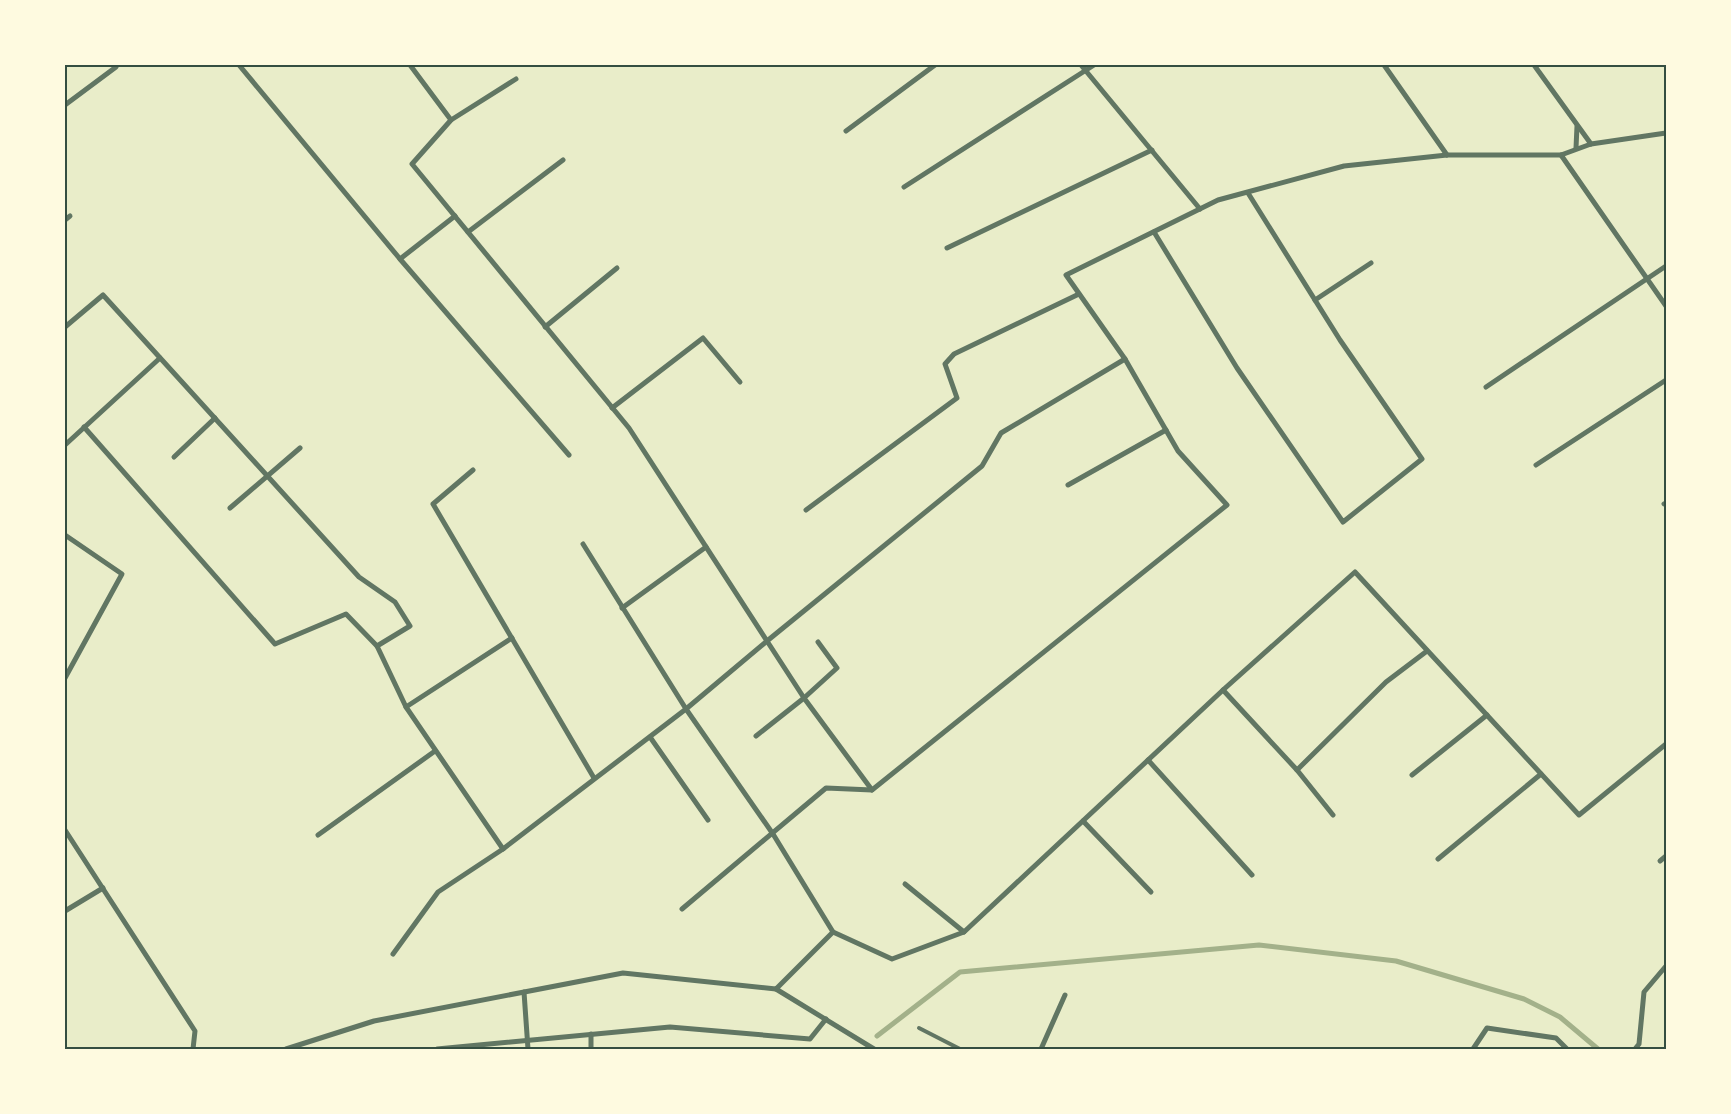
<svg xmlns="http://www.w3.org/2000/svg" width="1731" height="1114" font-family="Mulish,sans-serif">
	<rect width="100%" height="100%" fill="#e9edc9"/>
	<g fill="none" stroke-linecap="round" stroke-linejoin="round">
		<!-- stream -->
		<path stroke="#a3b18a" stroke-width="5" d="M 877,1036 L 960,972 L 1259,945 L 1396,961 L 1524,999 L 1560,1017 L 1598,1049"/>
		<!-- service -->
		<path stroke="#617663" stroke-width="4" d="M 919,1028 L 960,1049"/>
		<!-- minor -->
		<g stroke="#617663" stroke-width="5">
			<path d="M 239,65 L 400,259"/>
			<path d="M 1081,65 L 1200,209"/>
			<path d="M 1384,65 L 1447,155"/>
			<path d="M 1534,65 L 1591,144"/>
			<path d="M 65,105 L 116,67 L 114,65"/>
			<path d="M 451,120 L 516,79"/>
			<path d="M 846,131 L 935,65"/>
			<path d="M 1576,148 L 1577,126"/>
			<path d="M 1561,155 L 1666,306"/>
			<path d="M 904,187 L 1094,65"/>
			<path d="M 455,216 L 400,259 L 569,455"/>
			<path d="M 65,220 L 70,216"/>
			<path d="M 468,232 L 563,160"/>
			<path d="M 1154,232 L 1237,368 L 1343,522 L 1422,459 L 1340,340 L 1248,193"/>
			<path d="M 947,248 L 1152,150"/>
			<path d="M 1315,300 L 1371,263"/>
			<path d="M 65,327 L 103,295 L 359,577 L 395,602 L 410,626 L 377,646 L 406,707 L 503,849"/>
			<path d="M 545,327 L 617,268"/>
			<path d="M 1486,387 L 1666,266"/>
			<path d="M 612,408 L 703,338 L 740,382"/>
			<path d="M 84,427 L 275,644 L 346,614 L 377,646"/>
			<path d="M 65,445 L 160,358"/>
			<path d="M 174,457 L 215,418"/>
			<path d="M 1536,465 L 1666,380"/>
			<path d="M 473,470 L 433,504 L 594,778"/>
			<path d="M 1068,485 L 1166,430"/>
			<path d="M 1664,504 L 1666,503"/>
			<path d="M 230,508 L 300,448"/>
			<path d="M 806,510 L 957,398 L 945,364 L 954,354 L 1079,294"/>
			<path d="M 65,535 L 122,574 L 65,678"/>
			<path d="M 622,608 L 706,547"/>
			<path d="M 818,642 L 837,668 L 804,698 L 872,790 L 1227,505 L 1178,451 L 1125,359"/>
			<path d="M 1223,690 L 1297,770 L 1333,815"/>
			<path d="M 406,707 L 512,638"/>
			<path d="M 756,736 L 804,698 L 767,641 L 982,466 L 1001,433 L 1125,359 L 1066,275 L 1218,200 L 1344,166 L 1447,155 L 1561,155 L 1591,144 L 1666,133"/>
			<path d="M 650,737 L 708,820"/>
			<path d="M 1148,760 L 1252,875"/>
			<path d="M 1297,770 L 1386,682 L 1427,651"/>
			<path d="M 1412,775 L 1487,715"/>
			<path d="M 1083,821 L 1151,892"/>
			<path d="M 65,830 L 195,1031 L 193,1049"/>
			<path d="M 318,835 L 435,751"/>
			<path d="M 1438,859 L 1541,774"/>
			<path d="M 1660,861 L 1666,856"/>
			<path d="M 905,884 L 964,932"/>
			<path d="M 682,909 L 826,788 L 872,790"/>
			<path d="M 65,911 L 103,888"/>
			<path d="M 833,932 L 892,959 L 964,932 L 1223,690 L 1355,572 L 1579,815 L 1666,744"/>
			<path d="M 393,954 L 438,892 L 503,849 L 686,709 L 583,544"/>
			<path d="M 776,989 L 874,1049"/>
			<path d="M 524,992 L 528,1049"/>
			<path d="M 591,1034 L 591,1049"/>
			<path d="M 286,1049 L 374,1021 L 623,973 L 776,989 L 833,932 L 773,834 L 686,709 L 767,641 L 629,428 L 412,164 L 451,120 L 410,65"/>
			<path d="M 437,1049 L 670,1027 L 810,1039 L 826,1019"/>
			<path d="M 1041,1049 L 1065,995"/>
			<path d="M 1473,1049 L 1487,1028 L 1556,1038 L 1567,1049"/>
			<path d="M 1635,1049 L 1639,1044 L 1644,992 L 1666,966"/>
		</g>
	</g>
	<!-- border -->
	<rect width="1731" height="1114" fill="none" stroke="#fefae0" stroke-width="132"/>
	<rect x="66" y="66" width="1599" height="982" fill="none" stroke="#344e41" stroke-width="2"/>
</svg>
